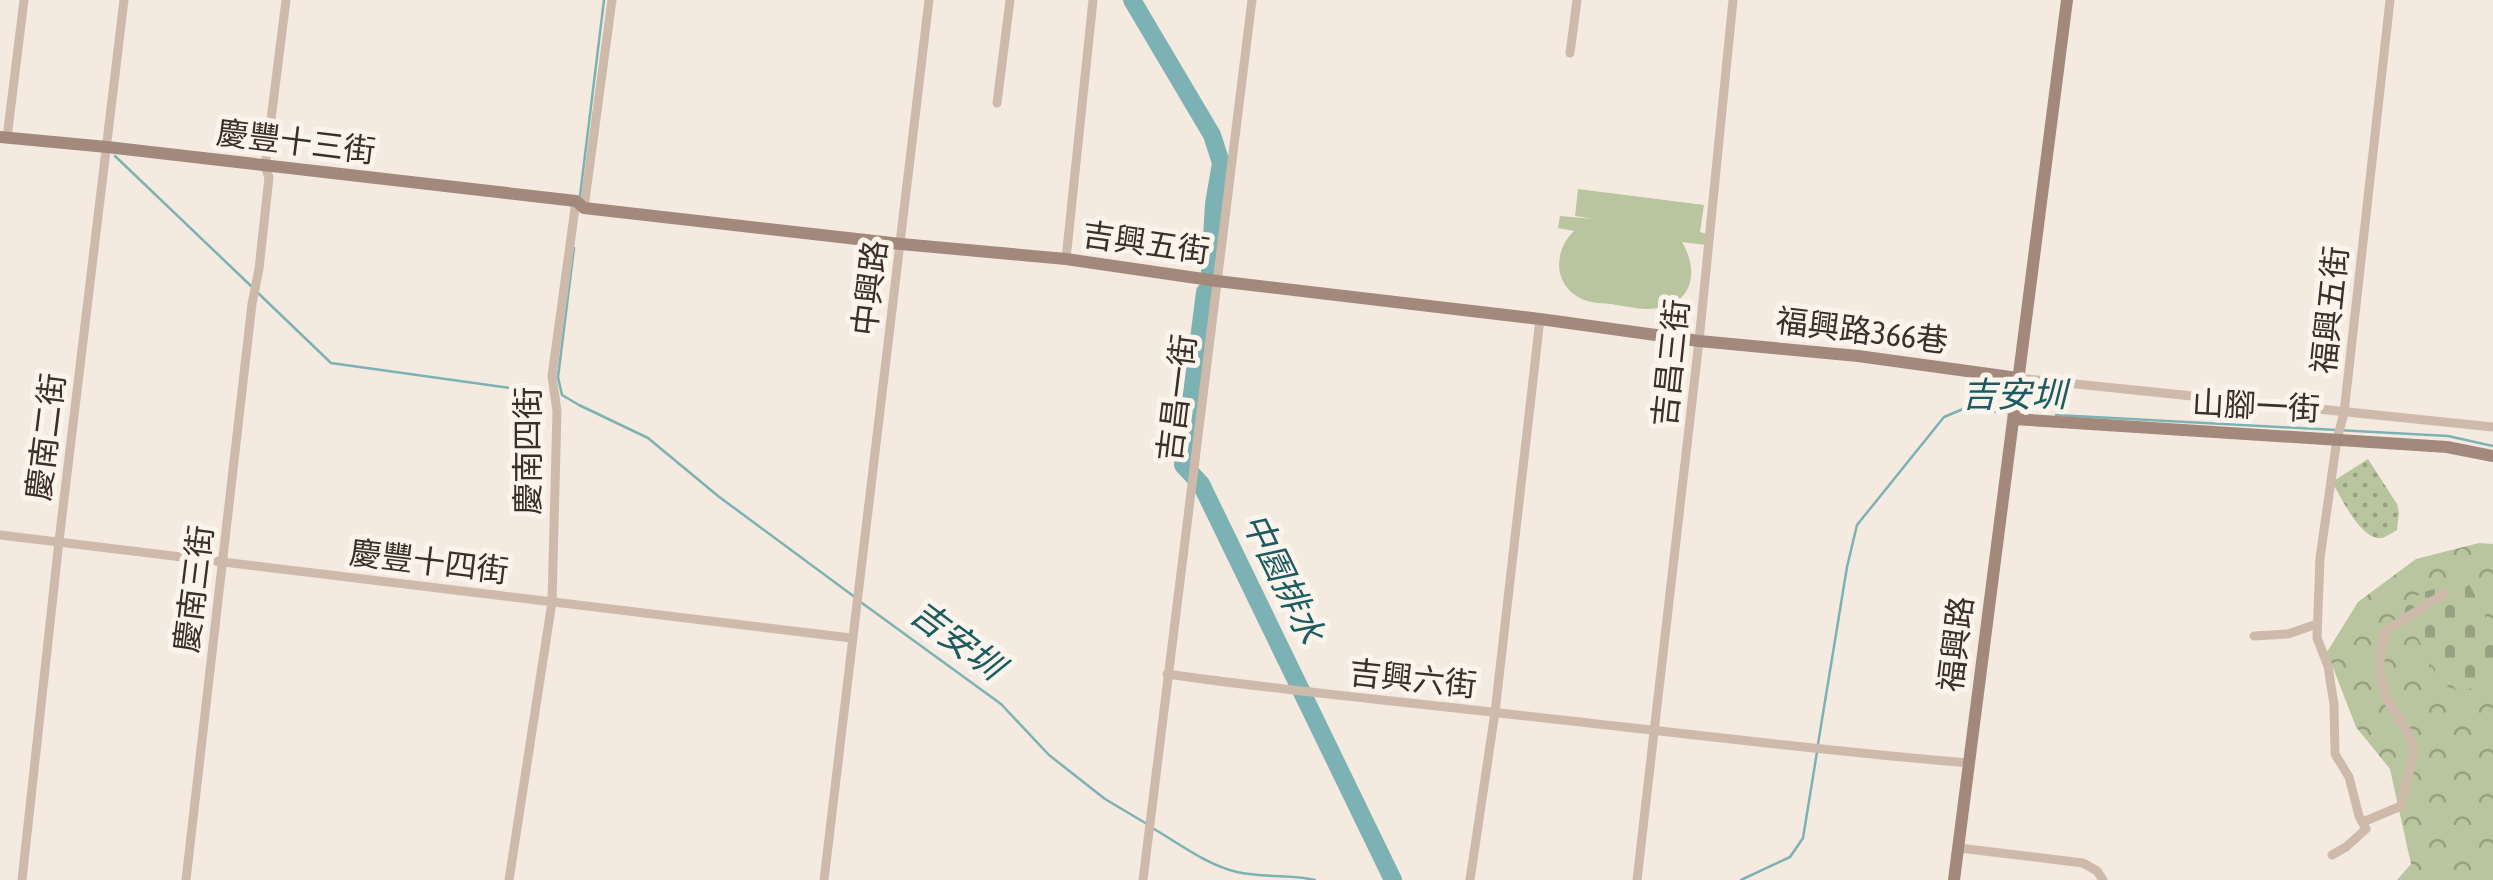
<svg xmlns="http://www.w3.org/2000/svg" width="2493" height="880" font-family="'Asap Condensed','Noto Sans TC',sans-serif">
	<defs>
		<pattern id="forest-crowns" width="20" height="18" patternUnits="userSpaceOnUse" patternTransform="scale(2.5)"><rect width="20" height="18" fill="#b8c59e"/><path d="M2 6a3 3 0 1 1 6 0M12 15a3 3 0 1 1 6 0" fill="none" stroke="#97a081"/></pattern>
		<pattern id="cemetery-stones" width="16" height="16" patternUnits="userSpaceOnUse" patternTransform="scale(2.5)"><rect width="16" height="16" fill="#b8c59e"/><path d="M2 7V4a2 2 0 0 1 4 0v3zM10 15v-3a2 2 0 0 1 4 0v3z" fill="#97a081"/></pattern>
		<pattern id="park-dots" width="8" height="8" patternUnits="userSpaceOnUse" patternTransform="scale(2.5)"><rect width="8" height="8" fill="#b8c59e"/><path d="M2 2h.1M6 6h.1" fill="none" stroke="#97a081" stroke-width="1.8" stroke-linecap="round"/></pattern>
	</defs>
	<rect width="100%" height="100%" fill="#f4eae0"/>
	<!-- forest -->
	<path fill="url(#forest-crowns)" d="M 2479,543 L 2493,544 L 2493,880 L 2397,880 L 2411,864 L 2390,769 L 2356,727 L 2327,652 L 2358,602 L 2416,559 Z"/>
	<!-- cemetery -->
	<path fill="url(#cemetery-stones)" d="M 2458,579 L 2469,584 L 2493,630 L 2493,674 L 2465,692 L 2441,685 L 2409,620 L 2401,623 L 2393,612 C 2411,602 2423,586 2445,590 L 2443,584 Z"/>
	<!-- park -->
	<path fill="url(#park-dots)" d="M 2368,459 L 2397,504 L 2399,513 L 2397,530 C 2393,532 2386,537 2382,538 C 2361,541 2341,497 2332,482 Z"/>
	<!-- pitch -->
	<path fill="#b8c59e" d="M 1578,189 L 1704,205 L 1700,232 L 1707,234 L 1706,245 L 1682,242 C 1698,269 1695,302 1658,308 C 1643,311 1626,306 1611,304 C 1603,303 1594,303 1587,301 C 1554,290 1551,253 1574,231 L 1558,228 L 1560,216 L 1594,219 L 1575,216 Z"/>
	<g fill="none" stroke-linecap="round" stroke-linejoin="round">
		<!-- stream -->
		<g stroke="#7cb2b4" stroke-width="2.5">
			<path d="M 115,156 L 251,286"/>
			<path d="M 580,196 L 604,0"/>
			<path d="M 574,248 L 558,377 L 562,395 L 579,405 L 648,438 L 718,496 L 856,598"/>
			<path d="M 257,292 L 331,363 L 545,393"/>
			<path d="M 2056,415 L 2448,436 L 2493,446"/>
			<path d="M 862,603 L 1001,704 L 1049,755 L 1105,799 L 1147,824"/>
			<path d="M 1818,744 L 1847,567 L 1857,525 L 1944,417 L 1963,409 L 2008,413"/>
			<path d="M 1154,829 C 1180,844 1207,865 1237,872 C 1262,878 1290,874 1315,880"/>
			<path d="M 1741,880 L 1790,857 L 1803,838 L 1817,752"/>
		</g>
		<!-- river -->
		<g stroke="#7cb2b4" stroke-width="18">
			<path d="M 1132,0 L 1212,135 L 1221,163 L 1214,204 L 1210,272"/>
			<path d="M 1205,292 L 1183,465 L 1201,484 L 1393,880"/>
		</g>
		<!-- street -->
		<g stroke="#cebaaa" stroke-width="9">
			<path d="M 1570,53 L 1577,0"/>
			<path d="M 997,103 L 1010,0"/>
			<path d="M 7,138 L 24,0"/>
			<path d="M 584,208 L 612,0"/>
			<path d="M 1066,259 L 1093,0"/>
			<path d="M 2018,378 L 2493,427"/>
			<path d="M 0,535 L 851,638"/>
			<path d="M 2254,636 L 2288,634 L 2317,624"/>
			<path d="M 1167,674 C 1277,690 1388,700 1499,713 C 1656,730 1812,750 1969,763"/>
			<path d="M 2363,822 L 2401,806 C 2402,787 2413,769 2413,751 C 2412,732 2396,717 2388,701 C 2377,679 2379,654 2385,631 L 2445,593"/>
			<path d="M 1959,848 L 2083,863 L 2097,871 L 2103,880"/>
			<path d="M 2332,855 L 2346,847 L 2366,829 L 2359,816 L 2349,777 L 2335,754 L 2334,705 L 2328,666 L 2317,638 L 2320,558 L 2337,439 L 2344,413 L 2390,0"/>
			<path d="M 22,880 L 59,541 L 124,0"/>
			<path d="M 186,880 L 252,304 L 259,269 L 269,177 L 265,167 L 286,0"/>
			<path d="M 509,880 L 552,602 L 557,411 L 552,376 L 576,201"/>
			<path d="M 824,880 L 929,0"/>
			<path d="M 1143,880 L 1252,0"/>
			<path d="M 1470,880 L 1495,712 L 1540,319"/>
			<path d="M 1637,880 L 1699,341 L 1733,0"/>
		</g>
		<!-- secondary -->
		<g stroke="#a2897b" stroke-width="12">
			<path d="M 0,137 L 107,147 L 576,201 L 584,208 L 901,244 L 1066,259 L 1217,281 L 1540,319 L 1699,341 L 1858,356 L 2018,378"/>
			<path d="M 2014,419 L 2447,447 L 2493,456"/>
			<path d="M 1954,880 L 2067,0"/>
		</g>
	</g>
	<g text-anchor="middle" stroke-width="10" stroke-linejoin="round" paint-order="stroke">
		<!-- street labels -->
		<g font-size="32" fill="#3b2f2a" stroke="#fbf4ed">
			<text transform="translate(296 142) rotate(7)" y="11">慶豐十三街</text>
			<text transform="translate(1146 243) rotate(8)" y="11">吉興五街</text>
			<text transform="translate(870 288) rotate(-83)" y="11">中興路</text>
			<text transform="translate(2330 310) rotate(-84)" y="11">福興五街</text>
			<text transform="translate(1862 331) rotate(7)" y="11">福興路366巷</text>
			<text transform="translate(1671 363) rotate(-84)" y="11">吉昌三街</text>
			<text transform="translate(1177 398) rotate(-83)" y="11">吉昌一街</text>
			<text transform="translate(2256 406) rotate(3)" y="11">山腳一街</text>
			<text transform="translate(46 437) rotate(-83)" y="11">慶南二街</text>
			<text transform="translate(528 451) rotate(-90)" y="11">慶南四街</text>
			<text transform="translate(429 562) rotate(7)" y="11">慶豐十四街</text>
			<text transform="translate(194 589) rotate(-83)" y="11">慶南三街</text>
			<text transform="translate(1956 644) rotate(-83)" y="11">福興路</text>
			<text transform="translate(1413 679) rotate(6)" y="11">吉興六街</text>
		</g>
		<!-- water labels -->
		<g font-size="35" font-style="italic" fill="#1c5c60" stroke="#fbf4ed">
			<text x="2014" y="407">吉安圳</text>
			<text transform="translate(1283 578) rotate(64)" y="12">中園排水</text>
			<text transform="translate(957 640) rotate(37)" y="12">吉安圳</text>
		</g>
	</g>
</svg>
